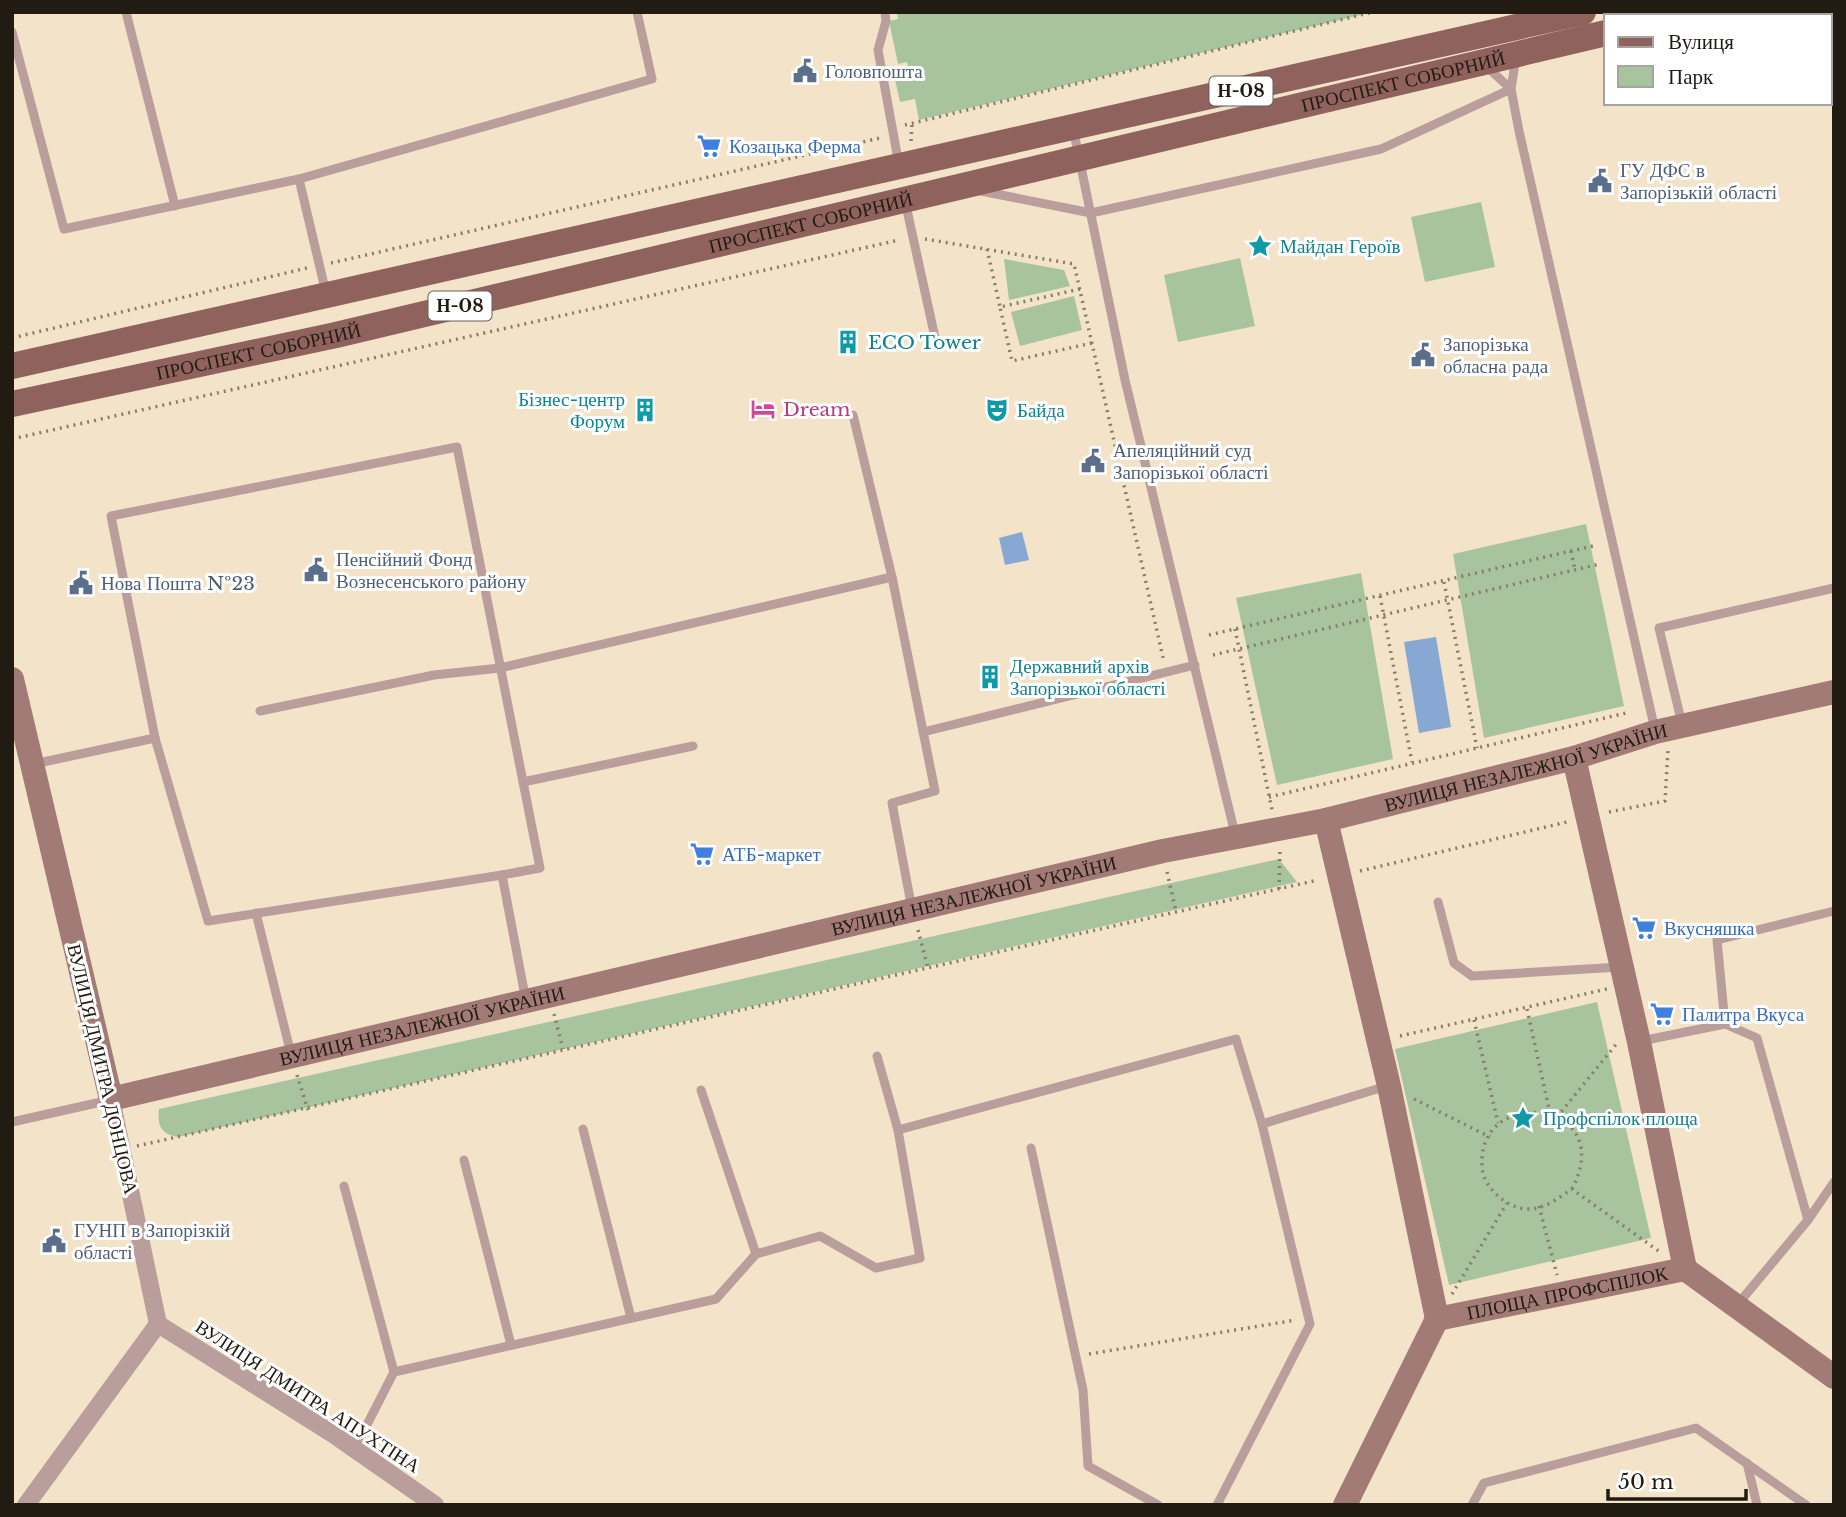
<svg xmlns="http://www.w3.org/2000/svg" width="1846" height="1517" font-family="'Libre Baskerville',serif">
	<rect width="100%" height="100%" fill="#f3e4c9"/>
	<!-- green -->
	<g fill="#a7c49f">
		<path d="M 897,12 L 1373,12 L 919,120 L 915,99 L 900,102 L 895,80 L 910,76 L 907,62 L 898,64 L 889,21 L 898,19 Z"/>
		<path d="M 1481,202 L 1495,267 L 1425,282 L 1411,217 Z"/>
		<path d="M 1240,258 L 1255,326 L 1178,342 L 1164,275 Z"/>
		<path d="M 1004,259 L 1064,270 L 1070,286 L 1009,300 Z"/>
		<path d="M 1074,296 L 1082,330 L 1020,346 L 1011,312 Z"/>
		<path d="M 1586,524 L 1624,706 L 1484,738 L 1453,554 Z"/>
		<path d="M 1361,573 L 1393,759 L 1277,785 L 1236,598 Z"/>
		<path d="M 1279,859 L 1297,882 L 178,1137 C 161,1134 157,1126 159,1109 Z"/>
		<path d="M 1597,1002 L 1651,1238 L 1449,1285 L 1395,1049 Z"/>
	</g>
	<!-- water -->
	<g fill="#87a8d2">
		<path d="M 1022,532 L 1029,560 L 1005,565 L 999,538 Z"/>
		<path d="M 1436,637 L 1451,727 L 1419,733 L 1404,642 Z"/>
	</g>
	<g fill="none" stroke-linecap="round" stroke-linejoin="round">
		<!-- path -->
		<g stroke="#877d6b" stroke-width="3.5" stroke-dasharray="2 5" stroke-linecap="butt">
			<path d="M 1830,35 L 1834,34"/>
			<path d="M 1605,71 L 1606,71"/>
			<path d="M 905,125 L 1373,12"/>
			<path d="M 911,141 L 912,122"/>
			<path d="M 925,239 L 1074,264 L 1164,662"/>
			<path d="M 987,249 L 1000,307"/>
			<path d="M 331,263 L 880,138"/>
			<path d="M 1080,289 L 1000,307 L 1012,361 L 1092,343"/>
			<path d="M 12,338 L 307,268"/>
			<path d="M 12,439 L 899,240"/>
			<path d="M 1571,551 L 1575,570"/>
			<path d="M 1444,582 L 1477,748"/>
			<path d="M 1380,596 L 1412,762"/>
			<path d="M 1235,629 L 1272,810"/>
			<path d="M 1209,635 L 1597,545"/>
			<path d="M 1213,655 L 1600,564"/>
			<path d="M 1269,797 L 1626,713"/>
			<path d="M 1609,812 L 1665,801 L 1668,750"/>
			<path d="M 1360,871 L 1567,822"/>
			<path d="M 1167,872 L 1176,911"/>
			<path d="M 1279,889 L 1280,849"/>
			<path d="M 918,930 L 928,968"/>
			<path d="M 1527,1009 L 1550,1113"/>
			<path d="M 554,1014 L 563,1049"/>
			<path d="M 1474,1020 L 1498,1123"/>
			<path d="M 1400,1036 L 1607,989"/>
			<path d="M 297,1075 L 308,1110"/>
			<path d="M 1414,1099 L 1490,1137"/>
			<path d="M 1557,1117 L 1618,1042"/>
			<path d="M 137,1146 L 1318,880"/>
			<path d="M 1572,1189 C 1619,1100 1478,1084 1482,1165 C 1482,1187 1507,1209 1529,1209 C 1545,1209 1560,1197 1572,1189 L 1660,1252"/>
			<path d="M 1539,1206 L 1557,1275"/>
			<path d="M 1452,1294 L 1507,1203"/>
			<path d="M 1089,1354 L 1296,1320"/>
		</g>
		<!-- lane -->
		<g stroke="#b99e9b" stroke-width="9">
			<path d="M 126,12 L 175,206"/>
			<path d="M 885,12 L 886,21 L 878,50 L 899,165"/>
			<path d="M 1632,12 L 1633,16"/>
			<path d="M 12,32 L 64,229 L 299,179 L 652,79 L 637,12"/>
			<path d="M 1516,57 L 1511,89 L 1519,131 L 1655,730"/>
			<path d="M 1073,128 L 1125,380 L 1235,834"/>
			<path d="M 299,179 L 326,293"/>
			<path d="M 981,191 L 1091,213 L 1381,149 L 1511,89 L 1487,67"/>
			<path d="M 905,201 L 936,342"/>
			<path d="M 853,415 L 892,577 L 935,791 L 892,803 L 912,909"/>
			<path d="M 260,711 L 434,675 L 500,668 L 892,577"/>
			<path d="M 1682,724 L 1659,628 L 1834,588"/>
			<path d="M 923,732 L 1195,665"/>
			<path d="M 155,738 L 208,921 L 502,875"/>
			<path d="M 34,764 L 155,738 L 111,516 L 457,447 L 540,868 L 502,875 L 526,1001"/>
			<path d="M 523,782 L 693,746"/>
			<path d="M 1438,902 L 1454,963 L 1472,976 L 1620,967"/>
			<path d="M 256,913 L 291,1054"/>
			<path d="M 1725,1024 L 1717,940 L 1834,911"/>
			<path d="M 1641,1041 L 1725,1024 L 1757,1038 L 1808,1220 L 1738,1304"/>
			<path d="M 12,1122 L 110,1100"/>
			<path d="M 583,1129 L 631,1318"/>
			<path d="M 898,1130 L 1236,1039 L 1262,1124 L 1387,1086"/>
			<path d="M 1031,1148 L 1083,1390 L 1088,1466 L 1158,1505"/>
			<path d="M 464,1160 L 511,1345"/>
			<path d="M 344,1186 L 394,1372"/>
			<path d="M 1808,1220 L 1834,1182"/>
			<path d="M 756,1254 L 820,1236 L 876,1268 L 920,1258 L 898,1130 L 877,1056"/>
			<path d="M 355,1448 L 394,1372 L 716,1299 L 756,1254 L 701,1090"/>
			<path d="M 1747,1463 L 1757,1505"/>
			<path d="M 1217,1505 L 1310,1324 L 1262,1124"/>
			<path d="M 1472,1505 L 1484,1483 L 1696,1428 L 1806,1505"/>
		</g>
		<!-- street -->
		<g stroke="#b99e9b" stroke-width="18">
			<path d="M 158,1324 L 336,1436 L 435,1505"/>
			<path d="M 26,1505 L 158,1324 L 111,1099"/>
		</g>
		<!-- secondary -->
		<g stroke="#a27b77" stroke-width="24">
			<path id="s1" d="M 12,679 L 111,1099 L 1163,851 L 1326,820 L 1574,758 L 1655,732 L 1834,692"/>
			<path d="M 1574,758 L 1639,1042 L 1685,1269"/>
			<path id="s2" d="M 1326,820 L 1389,1086 L 1437,1319 L 1685,1269"/>
			<path d="M 1685,1269 L 1834,1377"/>
			<path d="M 1345,1505 L 1437,1319"/>
		</g>
		<!-- primary -->
		<g stroke="#90625e" stroke-width="26">
			<path d="M 1680,16 L 1696,12"/>
			<path d="M 12,366 L 1583,12"/>
			<path id="s3" d="M 12,404 L 336,335 L 1606,33"/>
		</g>
	</g>
	<!-- icons -->
	<defs>
		<g id="civic-bare" transform="scale(1.89)"><path d="M-.6-6.5H3V-4.5H.6V-3L4-1V1h2V6H-6V1h2V-1L-.6-3ZM-1.2 2.5V6h2.4V2.5Z" fill="#5c6f8a" stroke="#fff" stroke-width="2.5" paint-order="stroke"/></g>
		<g id="supermarket-bare" transform="scale(1.89)"><path d="M-6-5.5h2.5l.6 2H6L4.5 2H-2.5L-4.4-4H-6ZM-1.5 3.2a1.3 1.3 0 1 0 .1 0ZM3 3.2a1.3 1.3 0 1 0 .1 0Z" fill="#3f7fe0" stroke="#fff" stroke-width="2.5" paint-order="stroke"/></g>
		<g id="sight-bare" transform="scale(1.89)"><path d="M0-6L1.8-2.2L6-1.7L2.9 1.2L3.7 5.4L0 3.3L-3.7 5.4L-2.9 1.2L-6-1.7L-1.8-2.2Z" fill="#0f9aa8" stroke="#fff" stroke-width="2.5" paint-order="stroke"/></g>
		<g id="building-bare" transform="scale(1.89)"><path d="M-4-6H4V6H1V3H-1V6H-4ZM-2.5-4.3h1.7v1.8h-1.7ZM.8-4.3h1.7v1.8H.8ZM-2.5-1h1.7V.8h-1.7ZM.8-1h1.7V.8H.8Z" fill="#0f9aa8" stroke="#fff" stroke-width="2.5" paint-order="stroke"/></g>
		<g id="hotel-bare" transform="scale(1.89)"><path d="M-6-4.5h1.5V1H6V5H4.5V3h-9V5H-6ZM-4 0a1.8 1.8 0 1 1 3.6 0ZM.5 0V-2.5h3Q6-2.5 6 0Z" fill="#d1479c" stroke="#fff" stroke-width="2.5" paint-order="stroke"/></g>
		<g id="theatre-bare" transform="scale(1.89)"><path d="M-5-5.5Q0-4 5-5.5V0Q5 5 0 6Q-5 5-5 0ZM-3.3-2.5H-1v1.5H-3.3ZM1-2.5H3.3v1.5H1ZM-2.8 1Q0 5.5 2.8 1Z" fill="#0f9aa8" stroke="#fff" stroke-width="2.5" paint-order="stroke"/></g>
	</defs>
	<g fill-rule="evenodd">
		<use href="#civic-bare" x="805" y="71"/>
		<use href="#supermarket-bare" x="709" y="146"/>
		<use href="#civic-bare" x="1600" y="181"/>
		<use href="#sight-bare" x="1260" y="246"/>
		<use href="#building-bare" x="848" y="342"/>
		<use href="#civic-bare" x="1423" y="355"/>
		<use href="#hotel-bare" x="763" y="409"/>
		<use href="#building-bare" x="645" y="410"/>
		<use href="#theatre-bare" x="997" y="410"/>
		<use href="#civic-bare" x="1093" y="461"/>
		<use href="#civic-bare" x="316" y="570"/>
		<use href="#civic-bare" x="81" y="583"/>
		<use href="#building-bare" x="990" y="677"/>
		<use href="#supermarket-bare" x="702" y="854"/>
		<use href="#supermarket-bare" x="1644" y="928"/>
		<use href="#supermarket-bare" x="1662" y="1014"/>
		<use href="#sight-bare" x="1523" y="1118"/>
		<use href="#civic-bare" x="54" y="1241"/>
	</g>
	<g text-anchor="middle" stroke-width="6" stroke-linejoin="round" paint-order="stroke">
		<!-- shield labels -->
		<g fill="#fff" stroke="#645f59" stroke-width="2">
			<rect x="1209.5" y="76.5" width="63" height="29" rx="5"/>
			<rect x="428.5" y="291.5" width="63" height="29" rx="5"/>
		</g>
		<g font-size="18" font-weight="bold" fill="#211b12">
			<text x="1241" y="97">Н-08</text>
			<text x="460" y="312">Н-08</text>
		</g>
		<!-- service labels -->
		<g font-size="19" fill="#4e5e75" stroke="#fff" text-anchor="start">
			<text x="825" y="78">Головпошта</text>
			<text x="1620" y="177">ГУ ДФС в<tspan x="1620" dy="22">Запорізькій області</tspan></text>
			<text x="1443" y="351">Запорізька<tspan x="1443" dy="22">обласна рада</tspan></text>
			<text x="1113" y="457">Апеляційний суд<tspan x="1113" dy="22">Запорізької області</tspan></text>
			<text x="336" y="566">Пенсійний Фонд<tspan x="336" dy="22">Вознесенського району</tspan></text>
			<text x="101" y="590">Нова Пошта №23</text>
			<text x="74" y="1237">ГУНП в Запорізкій<tspan x="74" dy="22">області</tspan></text>
		</g>
		<!-- street labels -->
		<g font-size="19" fill="#211b12" stroke="#fff">
			<text dy="7" stroke="none"><textPath href="#s3" startOffset="1428">ПРОСПЕКТ СОБОРНИЙ</textPath></text>
			<text dy="7" stroke="none"><textPath href="#s3" startOffset="819">ПРОСПЕКТ СОБОРНИЙ</textPath></text>
			<text dy="7" stroke="none"><textPath href="#s3" startOffset="252">ПРОСПЕКТ СОБОРНИЙ</textPath></text>
			<text dy="7" stroke="none"><textPath href="#s1" startOffset="1885">ВУЛИЦЯ НЕЗАЛЕЖНОЇ УКРАЇНИ</textPath></text>
			<text dy="7" stroke="none"><textPath href="#s1" startOffset="1318">ВУЛИЦЯ НЕЗАЛЕЖНОЇ УКРАЇНИ</textPath></text>
			<text dy="7" stroke="none"><textPath href="#s1" startOffset="751">ВУЛИЦЯ НЕЗАЛЕЖНОЇ УКРАЇНИ</textPath></text>
			<text transform="translate(103 1069) rotate(77)" y="7">ВУЛИЦЯ ДМИТРА ДОНЦОВА</text>
			<text dy="7" stroke="none"><textPath href="#s2" startOffset="644">ПЛОЩА ПРОФСПІЛОК</textPath></text>
			<text transform="translate(308 1396) rotate(33)" y="7">ВУЛИЦЯ ДМИТРА АПУХТІНА</text>
		</g>
		<!-- shop labels -->
		<g font-size="19" fill="#366cbe" stroke="#fff" text-anchor="start">
			<text x="729" y="153">Козацька Ферма</text>
			<text x="722" y="861">АТБ-маркет</text>
			<text x="1664" y="935">Вкусняшка</text>
			<text x="1682" y="1021">Палитра Вкуса</text>
		</g>
		<!-- culture labels -->
		<g font-size="19" fill="#0d838f" stroke="#fff" text-anchor="start">
			<text x="1280" y="253">Майдан Героїв</text>
			<text x="868" y="349">ECO Tower</text>
			<text x="625" y="406" text-anchor="end">Бізнес-центр<tspan x="625" dy="22">Форум</tspan></text>
			<text x="1017" y="417">Байда</text>
			<text x="1010" y="673">Державний архів<tspan x="1010" dy="22">Запорізької області</tspan></text>
			<text x="1543" y="1125">Профспілок площа</text>
		</g>
		<!-- hotel labels -->
		<g font-size="19" fill="#b23c85" stroke="#fff" text-anchor="start">
			<text x="783" y="416">Dream</text>
		</g>
	</g>
	<!-- border -->
	<rect width="1846" height="1517" fill="none" stroke="#211b12" stroke-width="28"/>
	<!-- legend -->
	<rect x="1604" y="14" width="228" height="91" fill="#ffffff" stroke="#a6a4a0" stroke-width="2"/>
	<rect x="1618" y="37" width="35" height="10" fill="#90625e" stroke="#a6a4a0" stroke-width="2"/>
	<text x="1668" y="49" font-size="21" fill="#211b12">Вулиця</text>
	<rect x="1618" y="66" width="35" height="21" fill="#a7c49f" stroke="#a6a4a0" stroke-width="2"/>
	<text x="1668" y="84" font-size="21" fill="#211b12">Парк</text>
	<!-- scale -->
	<path d="M1608 1489v10h138v-10" fill="none" stroke="#211b12" stroke-width="3.5"/>
	<text x="1618" y="1489" font-size="21" fill="#211b12" stroke="#ffffff" stroke-width="5" paint-order="stroke">50 m</text>
</svg>
